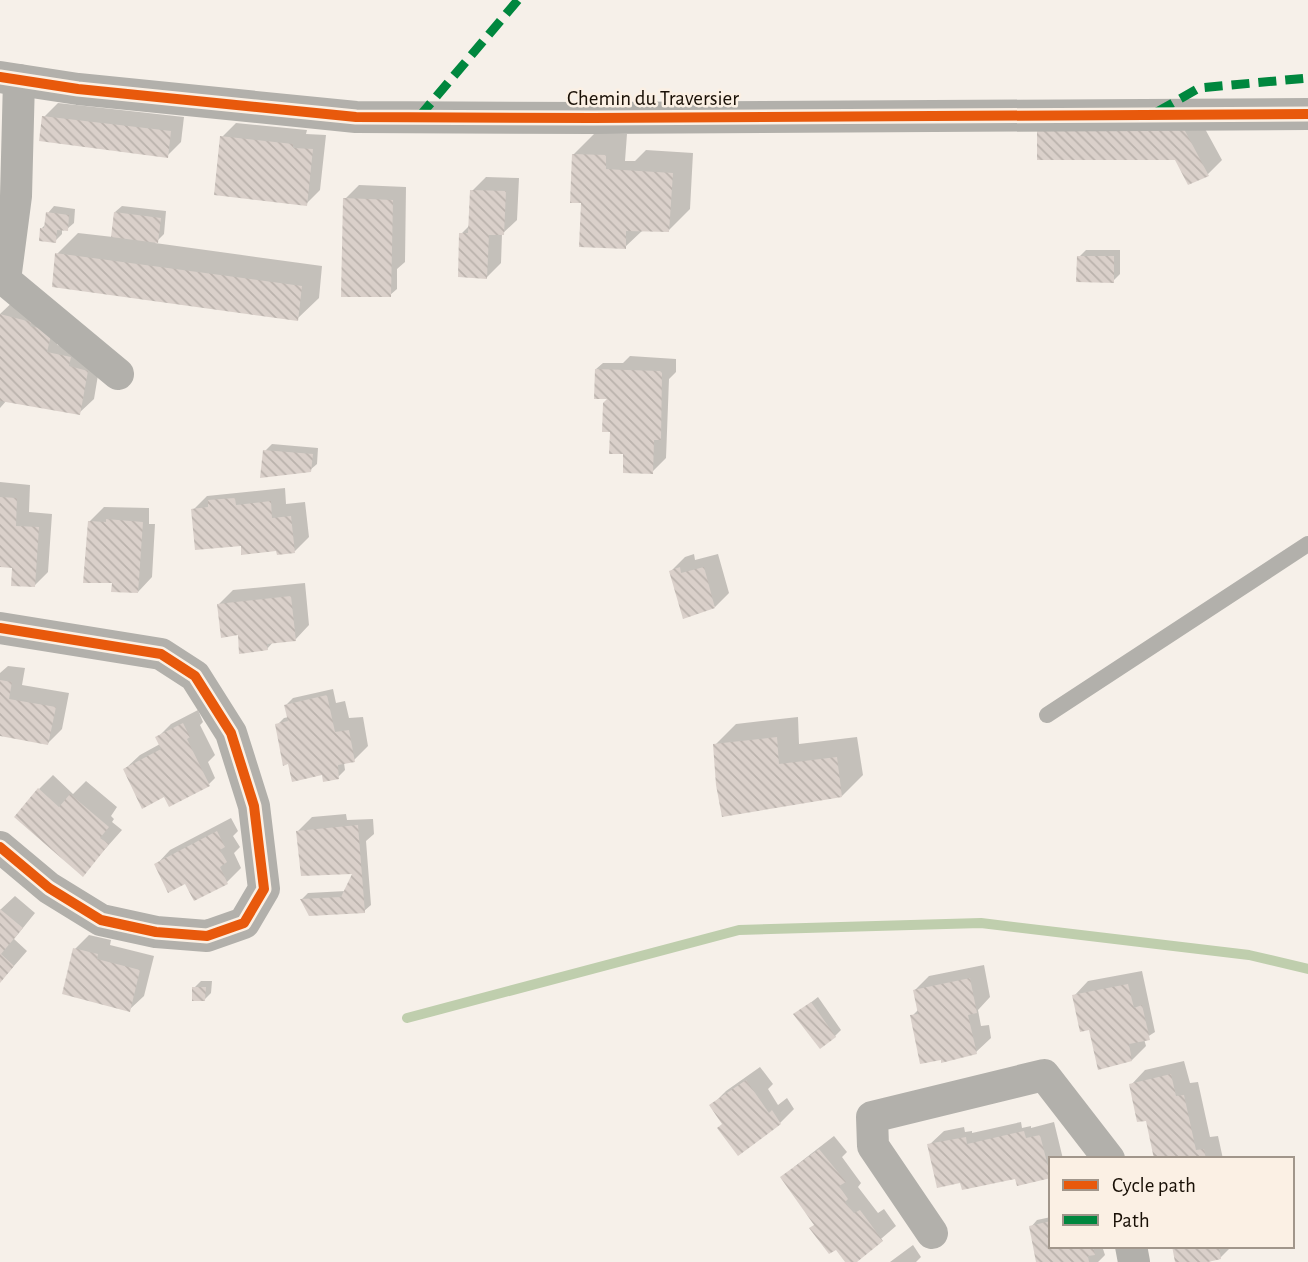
<svg xmlns="http://www.w3.org/2000/svg" width="1308" height="1262" font-family="'Alegreya Sans',sans-serif">
<style>
.shadow{fill:#0003}
.lines{fill:none;stroke-linecap:round;stroke-linejoin:round}
.stream{stroke:#bfcead;stroke-width:10}
.building{fill:url(#building-back-hatch)}
.service{stroke:#b2b0ab;stroke-width:16}
.minor{stroke:#b2b0ab;stroke-width:32}
.quiet{stroke:#00873e;stroke-width:9;stroke-dasharray:18 9;stroke-linecap:butt}
.cycleway-casing{stroke:#fbf0e4;stroke-width:15}
.cycleway{stroke:#e8590c;stroke-width:10}
.labels{text-anchor:middle;stroke-width:5;stroke-linejoin:round;paint-order:stroke}
.street-label{font-size:21px;fill:#191006;stroke:#fbf0e4}
</style>
<defs>
<pattern id="building-back-hatch" width="6" height="6" patternUnits="userSpaceOnUse" patternTransform="scale(1.75)"><rect width="6" height="6" fill="#dad0ca"/><path d="M-1 5l2 2M0 0l6 6M5-1l2 2" fill="none" stroke="#bab2ac"/></pattern>
</defs>
<rect width="100%" height="100%" fill="#f6f0e9"/>
<g class="shadow">
<path d="M58,103L184,117L181,142L167,156L44,117Z"/>
<path d="M1198,116L1222,160L1208,174L1189,182L1176,158H1039Z"/>
<path d="M236,123L307,130L306,134L326,135L320,190L306,204L222,137Z"/>
<path d="M595,133L627,134L625,161H635L646,150L693,153L690,209L669,230H643L625,247L574,154Z"/>
<path d="M486,177L519,178L517,220L502,234L501,263L487,277L461,234L470,225L472,191Z"/>
<path d="M359,185L406,187L405,262L397,269V289L390,295L345,199Z"/>
<path d="M54,206L75,209L74,223L67,229H62V234L55,241L42,228L46,224L48,213Z"/>
<path d="M122,206L166,211L164,234L155,243L322,266L319,298L297,319L57,254L78,233L113,237L115,212Z"/>
<path d="M1086,250H1120V274L1113,281L1079,257Z"/>
<path d="M21,294L65,317L57,345L83,349L101,357L94,399L79,413L7,400L0,408V314Z"/>
<path d="M630,356L676,359V372L669,379L666,458L652,472L627,461L611,398L596,369L603,363H623Z"/>
<path d="M272,444L318,448L317,464L310,470L265,451Z"/>
<path d="M0,482L30,485L29,512L52,514L48,572L34,586L14,566L0,565Z"/>
<path d="M285,488L286,504L305,502L309,537L295,551L242,544L193,510L207,496Z"/>
<path d="M104,507L149,508V524H155L152,577L138,592L113,582L90,521Z"/>
<path d="M694,554L695,560L718,554L729,593L715,607L671,571L685,557Z"/>
<path d="M305,583L309,625L295,640L274,641L267,649L219,604L233,590Z"/>
<path d="M8,666L25,668L22,685L69,693L62,729L48,743L0,734V673Z"/>
<path d="M333,689L336,703L345,701L349,718L363,717L368,746L354,760L344,763L345,770L338,777L323,773L277,725L284,718L289,717L286,705L293,698Z"/>
<path d="M198,710L203,722L200,725L215,755L208,762L215,778L209,784L165,794L125,769L140,755L160,744L157,738L171,724Z"/>
<path d="M798,717L799,744L857,737L863,775L842,796L715,745L736,724Z"/>
<path d="M53,775L73,794L86,781L117,807L111,816L114,819L112,822L122,830L83,874L39,789Z"/>
<path d="M346,814L347,820L373,819L374,834L366,841L371,905L364,911L302,899L308,893L346,891L354,872L298,831L312,817Z"/>
<path d="M231,818L238,831L233,836L240,847L234,853L241,868L227,882L185,881L156,865L170,850Z"/>
<path d="M15,896L35,913L14,939L27,951L0,982V910Z"/>
<path d="M89,935L111,940L110,945L154,956L144,996L129,1010L75,949Z"/>
<path d="M984,965L990,997L978,1010L981,1026L989,1025L991,1038L976,1052L912,1016L919,1009L915,990L929,976Z"/>
<path d="M1142,971L1155,1032L1144,1039L1146,1046L1132,1060L1091,1030L1074,996L1088,981Z"/>
<path d="M201,981H212L211,993L205,999L194,988Z"/>
<path d="M818,997L841,1030L835,1036L796,1014Z"/>
<path d="M1184,1061L1190,1083L1198,1082L1210,1137L1218,1136L1223,1159H1155L1147,1118L1131,1085L1145,1070Z"/>
<path d="M760,1067L773,1084L768,1089L778,1105L787,1098L794,1109L780,1123L724,1124L712,1105L726,1091Z"/>
<path d="M1021,1122L1022,1128L1031,1126V1128L1054,1122L1063,1159H1051L1050,1176L961,1181L929,1145L944,1131L964,1127L965,1132L972,1131V1133Z"/>
<path d="M834,1136L847,1152L842,1157L861,1183L858,1187L878,1213L884,1209L896,1226L854,1262H847L816,1224L794,1167Z"/>
<path d="M1051,1217V1246H1102L1105,1255L1098,1262H1038L1031,1227L1037,1220Z"/>
<path d="M913,1245L921,1257L916,1262H890Z"/>
<path d="M1174,1246H1232L1220,1258L1200,1262H1177Z"/>
</g>
<g class="lines">
<path class="stream" d="M407,1018L739,930L981,923L1249,955L1308,969"/>
</g>
<g class="building">
<path d="M42,116L171,131L168,158L39,141Z"/>
<path d="M1184,129L1209,176L1188,185L1175,160H1037V131Z"/>
<path d="M220,136L293,144V148L313,149L307,206L214,195Z"/>
<path d="M572,154L606,155V169L673,173L669,232L626,231V249L579,247L581,203H570Z"/>
<path d="M470,190L506,191L504,235H489L487,279L458,277L459,233H468Z"/>
<path d="M343,198L393,200L391,297H341Z"/>
<path d="M46,212L69,215L68,231L57,230L56,243L39,241L40,228H44Z"/>
<path d="M114,212L161,218L158,243L111,237Z"/>
<path d="M55,253L302,286L298,321L52,287Z"/>
<path d="M1077,256H1114V283L1076,282Z"/>
<path d="M0,314L31,322L30,326L52,331L47,352L71,357L69,366L88,371L80,415L0,401Z"/>
<path d="M595,369L660,371L662,373L661,440H654L653,474L623,473V454H609L610,432H602L603,403L607,399H594Z"/>
<path d="M263,450L313,454L311,472L260,478Z"/>
<path d="M0,497L17,498L16,526L39,527L35,587L11,586L12,568L0,567Z"/>
<path d="M235,498L236,505L271,501L272,518L291,516L295,553L277,555L276,551L241,555V546L195,550L191,509L208,507V500Z"/>
<path d="M106,519L143,522L138,593L111,592L112,583H83L88,521L106,522Z"/>
<path d="M680,567L681,573L704,567L715,608L683,619L669,571Z"/>
<path d="M291,596L296,641L267,644L268,650L239,654L238,635L221,638L217,604Z"/>
<path d="M0,680L12,682L9,699L56,707L48,745L0,736Z"/>
<path d="M327,695L335,732L349,730L355,762L338,765L339,779L323,782L322,775L292,782L288,764L283,766L275,724L288,721L284,705Z"/>
<path d="M183,723L190,737L187,739L210,786L169,807L164,797L142,809L123,769L161,749L155,737Z"/>
<path d="M777,737L779,764L837,757L842,797L722,817L716,785L713,744Z"/>
<path d="M38,788L59,807L70,794L109,827L100,838L109,844L83,877L14,817Z"/>
<path d="M358,825L365,913L309,916L300,899L341,897L352,874L301,876L296,831Z"/>
<path d="M217,831L225,847L220,850L227,862L220,867L228,884L194,901L185,884L168,893L154,864Z"/>
<path d="M0,909L23,928L1,954L14,966L0,983Z"/>
<path d="M73,948L98,954L97,959L140,970L130,1012L62,994Z"/>
<path d="M970,978L977,1013L968,1015L977,1054L941,1063V1060L920,1064L910,1015L918,1014L913,990Z"/>
<path d="M1128,984L1134,1008L1142,1005L1150,1040L1129,1044L1132,1061L1098,1070L1089,1030L1080,1032L1072,995Z"/>
<path d="M192,987H206L205,1001H192Z"/>
<path d="M811,1002L836,1037L820,1049L793,1014Z"/>
<path d="M1171,1074L1176,1096L1184,1095L1196,1150L1204,1149L1206,1159H1154L1146,1121L1137,1122L1129,1084Z"/>
<path d="M746,1080L769,1113L772,1110L781,1124L738,1156L717,1128L722,1124L709,1105Z"/>
<path d="M1024,1131L1026,1138L1040,1135L1051,1178L1017,1186L1015,1179L962,1190L960,1183L937,1188L927,1144L966,1137L967,1144Z"/>
<path d="M819,1149L846,1182L839,1186L848,1199L845,1202L854,1213L860,1210L883,1241L857,1262H845L836,1250L829,1254L809,1228L814,1225L780,1177Z"/>
<path d="M1051,1221V1246H1093L1095,1255L1088,1256L1089,1262H1036L1029,1226Z"/>
<path d="M1172,1246H1219L1221,1259L1208,1262H1175Z"/>
</g>
<g class="lines">
<path class="service" d="M1047,715L1308,544"/>
<g class="minor">
<path d="M0,77L78,89L356,117L593,118L1308,114"/>
<path d="M19,80L16,196L5,280L118,374"/>
<path d="M0,628L161,654L195,676L231,733L254,806L264,889L244,923L207,936L156,932L101,920L49,888L0,847"/>
<path d="M932,1233L873,1146L872,1117L1044,1075L1109,1159"/>
<path d="M1131,1246L1134,1262"/>
</g>
<g class="quiet">
<path d="M1157,112L1199,88L1308,78"/>
<path d="M419,117L518,0"/>
</g>
<g class="cycleway-casing">
<g id="cycleway">
<path d="M0,77L78,89L356,117L593,118L1308,114"/>
<path d="M0,628L161,654L195,676L231,733L254,806L264,889L244,923L207,936L156,932L101,920L49,888L0,847"/>
</g>
</g>
<use href="#cycleway" class="cycleway"/>
</g>
<g class="labels">
<g class="street-label">
<text x="653" y="105">Chemin du Traversier</text>
</g>
</g>
<rect x="1049" y="1157" width="245" height="91" fill="#fbf0e4" stroke="#a1968b" stroke-width="2"/>
<rect x="1063" y="1180" width="35" height="10" fill="#e8590c" stroke="#a1968b" stroke-width="2"/>
<text x="1112" y="1192" font-size="21" fill="#191006">Cycle path</text>
<rect x="1063" y="1215" width="35" height="10" fill="#00873e" stroke="#a1968b" stroke-width="2"/>
<text x="1112" y="1227" font-size="21" fill="#191006">Path</text>
</svg>
